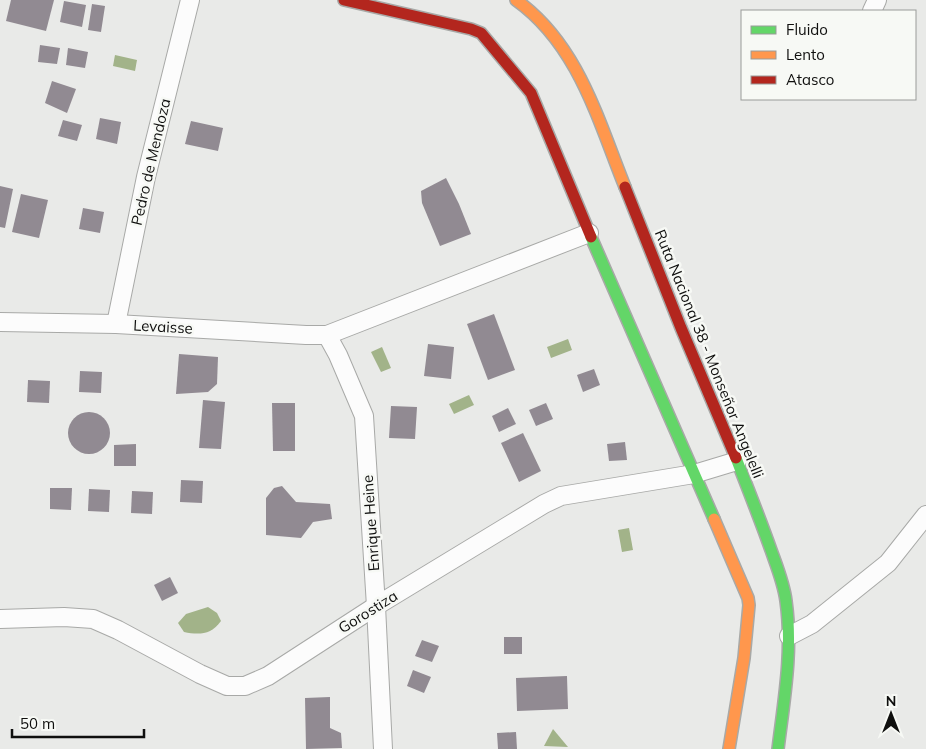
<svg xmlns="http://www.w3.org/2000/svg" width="926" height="749" font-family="Mulish,sans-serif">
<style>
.water{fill:#a2b389}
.building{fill:#918a92}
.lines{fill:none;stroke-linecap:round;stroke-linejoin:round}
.street-casing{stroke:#a8a9a7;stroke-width:20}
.fast-casing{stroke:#a8a9a7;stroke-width:14}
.slow-casing{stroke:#a8a9a7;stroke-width:14}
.jam-casing{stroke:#a8a9a7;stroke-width:14}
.street{stroke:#fcfcfc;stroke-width:18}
.fast{stroke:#63d668;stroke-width:11}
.slow{stroke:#ff974d;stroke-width:11}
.jam{stroke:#b3261e;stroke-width:11}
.labels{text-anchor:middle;stroke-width:5;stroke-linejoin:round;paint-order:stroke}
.street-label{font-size:15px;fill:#0f0f0e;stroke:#f7f9f5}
</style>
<rect width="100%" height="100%" fill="#e9eae8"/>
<g class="water">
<path d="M115,55L137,60L135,71L113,66Z"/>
<path d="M568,339L572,350L551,358L547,347Z"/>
<path d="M382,347L391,368L381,372L371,352Z"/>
<path d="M469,395L474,405L454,414L449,404Z"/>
<path d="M629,528L633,550L622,552L618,530Z"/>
<path d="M208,607L217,613L221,621C211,635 199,635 184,632L178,623L186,614Z"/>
<path d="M553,729L568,747L544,746Z"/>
</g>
<g class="building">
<path d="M11,0H54L46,31L6,21Z"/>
<path d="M64,1L86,5L82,27L60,22Z"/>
<path d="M92,4L105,6L101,32L88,30Z"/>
<path d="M40,45L60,48L57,64L38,62Z"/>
<path d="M68,48L88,52L85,68L66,65Z"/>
<path d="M52,81L76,89L67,113L45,103Z"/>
<path d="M100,118L121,122L117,144L96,139Z"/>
<path d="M63,120L82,125L77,141L58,136Z"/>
<path d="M191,121L223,128L218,151L185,144Z"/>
<path d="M446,178L459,204L471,234L440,246L422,203L421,191Z"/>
<path d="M0,186L13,189L5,228L0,227Z"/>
<path d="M21,194L48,200L39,238L12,232Z"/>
<path d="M83,208L104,212L100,233L79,229Z"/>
<path d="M494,314L515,370L488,380L467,324Z"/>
<path d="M428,344L454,347L451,379L424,376Z"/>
<path d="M179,354L218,357L217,384L208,392L176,394Z"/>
<path d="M594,369L600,385L583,392L577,375Z"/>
<path d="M80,371L102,372L101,393L79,392Z"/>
<path d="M28,380L50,381L49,403L27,402Z"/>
<path d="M203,400L225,402L221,449L199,448Z"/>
<path d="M272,403H295V451H273Z"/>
<path d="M546,403L553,419L536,426L529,410Z"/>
<path d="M391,406L417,407L415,439L389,438Z"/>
<path d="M508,408L516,424L499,432L492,416Z"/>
<circle cx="89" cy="433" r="21"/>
<path d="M523,433L541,471L519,482L501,443Z"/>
<path d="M625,442L627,460L609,461L607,444Z"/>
<path d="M136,444V466H114V445Z"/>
<path d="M181,480L203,481L202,503L180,502Z"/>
<path d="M282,486L296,502L330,504L332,519L313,522L301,538L266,535V498L274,488Z"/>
<path d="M50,488H72L71,510L50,509Z"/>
<path d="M89,489L110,490L109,512L88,511Z"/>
<path d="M132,491L153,492L152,514L131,513Z"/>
<path d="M170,577L178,593L162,601L154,585Z"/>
<rect x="504" y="637" width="18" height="17"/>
<path d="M422,640L439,646L432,662L415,656Z"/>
<path d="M413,670L431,677L424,693L407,686Z"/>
<path d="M567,676L568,709L517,711L516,678Z"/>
<path d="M330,697V728L341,733L342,748L306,749L305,698Z"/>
<path d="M516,732L517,749H498L497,733Z"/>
</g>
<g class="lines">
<g class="street-casing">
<g id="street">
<path d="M872,11L877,0"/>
<path d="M0,322L116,324L306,335H327L589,233"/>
<path d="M116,324L146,177L190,0"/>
<path d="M327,335L338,355L364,416L376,606L383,749"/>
<path d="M0,619L64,617L93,619L118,630L200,674L227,686H245L268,676L376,606L544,504L561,496L694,474L737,461"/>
<path d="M789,636L812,624L888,563L926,515"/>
</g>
</g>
<g class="fast-casing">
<g id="fast">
<path d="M591,237L714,519"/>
<path d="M736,458C748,489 760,519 771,550C777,567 784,584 786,601C793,651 784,700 778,749"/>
</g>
</g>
<g class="slow-casing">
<g id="slow">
<path d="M516,0C578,44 598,120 625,187"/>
<path d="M714,519L748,598L749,605L744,658L729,749"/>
</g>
</g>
<g class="jam-casing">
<g id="jam">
<path d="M344,0L471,29L481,33L531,93L591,237"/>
<path d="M625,187L681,328L736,458"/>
</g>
</g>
<use href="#street" class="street"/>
<use href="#fast" class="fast"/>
<use href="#slow" class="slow"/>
<use href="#jam" class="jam"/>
</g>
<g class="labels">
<g class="street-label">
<text transform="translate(151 162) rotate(-77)" y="5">Pedro de Mendoza</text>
<text transform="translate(163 327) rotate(3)" y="5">Levaisse</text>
<text transform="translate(709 354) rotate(68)" y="5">Ruta Nacional 38 - Monseñor Angelelli</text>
<text transform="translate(371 523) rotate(-94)" y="5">Enrique Heine</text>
<text transform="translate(368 612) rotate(-32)" y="5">Gorostiza</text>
</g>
</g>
<rect x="741" y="10" width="175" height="90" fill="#f7f9f5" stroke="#9a9b99"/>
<rect x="751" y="26" width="25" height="8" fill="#63d668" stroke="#9a9b99"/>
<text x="786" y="35" font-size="15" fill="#0f0f0e">Fluido</text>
<rect x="751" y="51" width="25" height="8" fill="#ff974d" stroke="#9a9b99"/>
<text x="786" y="60" font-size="15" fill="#0f0f0e">Lento</text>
<rect x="751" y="76" width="25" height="8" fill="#b3261e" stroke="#9a9b99"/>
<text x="786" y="85" font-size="15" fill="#0f0f0e">Atasco</text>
<g transform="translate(891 714)" stroke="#f7f9f5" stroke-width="4" paint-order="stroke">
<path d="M0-4L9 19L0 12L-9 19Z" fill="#0f0f0e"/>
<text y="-8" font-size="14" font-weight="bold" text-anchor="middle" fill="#0f0f0e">N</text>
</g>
<path d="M12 729v8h132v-8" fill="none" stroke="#0f0f0e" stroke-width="2.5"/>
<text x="20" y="729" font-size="15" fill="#0f0f0e" stroke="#f7f9f5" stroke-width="4" paint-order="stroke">50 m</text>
</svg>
